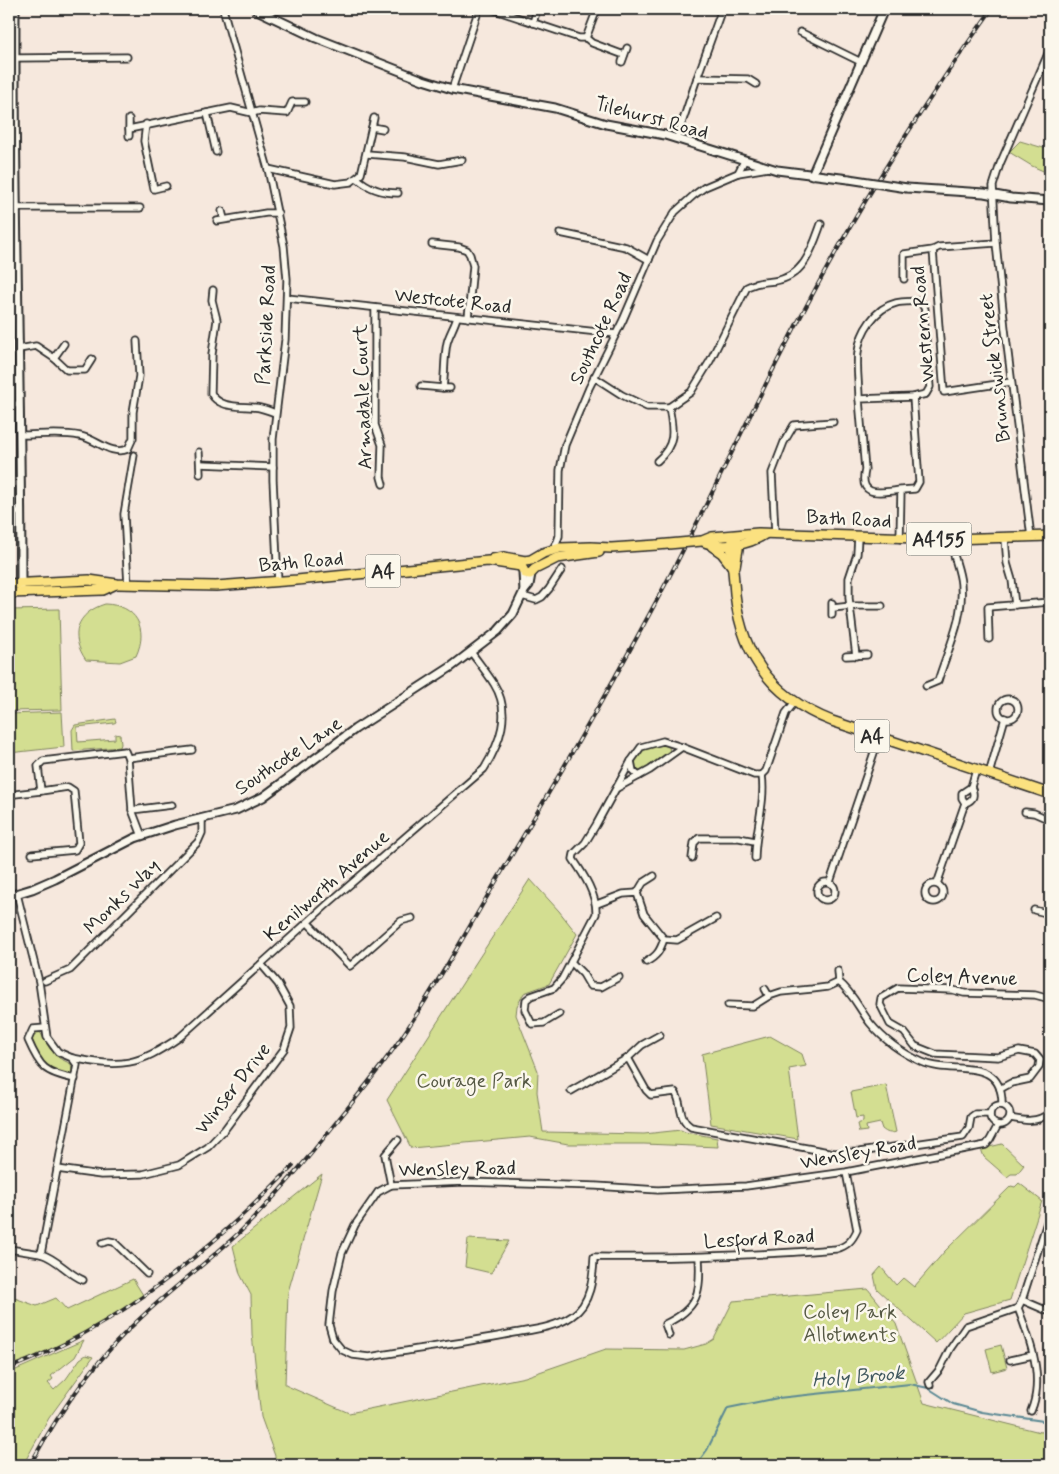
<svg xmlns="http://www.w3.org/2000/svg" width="1059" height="1474" font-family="Mynerve,sans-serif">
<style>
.green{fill:#d3de91;stroke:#7f845e}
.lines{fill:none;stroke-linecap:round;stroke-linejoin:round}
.stream{stroke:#5b8994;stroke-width:2}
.minor-casing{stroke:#2b2b2b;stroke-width:9}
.tertiary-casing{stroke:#2b2b2b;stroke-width:11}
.primary-casing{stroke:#2b2b2b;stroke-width:12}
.minor{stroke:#fbf7ec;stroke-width:5.5}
.tertiary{stroke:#fbf7ec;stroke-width:7}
.primary{stroke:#fbe180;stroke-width:9}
.rail-casing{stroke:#2b2b2b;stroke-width:4}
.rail{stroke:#fbf7ec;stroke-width:2;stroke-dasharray:5.5;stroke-linecap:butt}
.tertiary-bridge-casing{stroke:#2b2b2b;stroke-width:11;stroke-linecap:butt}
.primary-bridge-casing{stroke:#2b2b2b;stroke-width:12;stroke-linecap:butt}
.tertiary-bridge{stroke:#fbf7ec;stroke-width:7}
.primary-bridge{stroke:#fbe180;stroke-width:9}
.labels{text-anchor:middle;stroke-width:5;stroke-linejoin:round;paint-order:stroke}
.shield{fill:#fbf7ec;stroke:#696865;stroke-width:1}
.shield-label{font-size:19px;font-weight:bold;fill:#2b2b2b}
.street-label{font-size:20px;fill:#2b2b2b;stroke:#fbf7ec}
.park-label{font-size:20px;fill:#555844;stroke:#fbf7ec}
.water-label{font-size:21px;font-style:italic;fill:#435a60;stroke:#fbf7ec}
</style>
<rect width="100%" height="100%" fill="#f6e8dd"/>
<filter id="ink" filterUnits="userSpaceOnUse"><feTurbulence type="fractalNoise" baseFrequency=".02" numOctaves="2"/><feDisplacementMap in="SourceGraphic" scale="10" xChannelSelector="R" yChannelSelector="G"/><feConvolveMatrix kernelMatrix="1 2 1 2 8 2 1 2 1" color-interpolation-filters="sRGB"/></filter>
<g filter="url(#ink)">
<g class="green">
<path d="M1050,138V174L1032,166L1009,152L1020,141L1047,149Z"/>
<path d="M105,604C136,605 149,628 136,656L120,662L86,660C69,636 76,613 105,604Z"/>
<path d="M59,609L62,710L9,711V610Z"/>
<path d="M62,712L64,747L9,753V714Z"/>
<path d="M115,719L116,722L114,723L77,727L78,742L115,739V734L120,735L121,744L120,747L73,751L72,730L75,725Z"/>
<path d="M665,743L669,747L670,753L641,772L636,770L633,766C641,750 647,745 665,743Z"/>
<path d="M530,879L559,911L577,934L549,984L524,993L517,1006L516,1015L538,1071L537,1092L543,1132L644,1134L681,1130L685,1132L717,1138L718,1147L644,1144H568L530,1137L411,1148L387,1100Z"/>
<path d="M35,1031L40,1032L50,1049L59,1058L71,1064L72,1072L66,1075C42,1065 41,1062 31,1038Z"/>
<path d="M770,1036L802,1054L806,1066L789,1069L798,1139L711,1124L702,1054Z"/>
<path d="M886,1085L896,1132C890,1134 887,1133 882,1129L880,1123L866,1126L867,1131L859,1132L857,1124L863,1122V1117L856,1118L851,1092Z"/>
<path d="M1002,1144L1024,1165L1017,1174H1011L1007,1177L984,1157L981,1149Z"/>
<path d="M322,1174L288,1292L285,1385L349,1413L525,1377L606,1349L684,1350L706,1344L714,1339L733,1301L868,1289L896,1324L924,1403L1040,1432L1050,1431V1465H275V1456L261,1417L252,1334L251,1295L240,1274L233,1246Z"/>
<path d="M1019,1183L1042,1201L1010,1300L964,1313L936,1343L877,1289L874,1275L881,1267L896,1285L903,1278L914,1287L945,1251L1011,1186L1015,1187Z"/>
<path d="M468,1239L509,1241L491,1273L465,1267Z"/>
<path d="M133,1279L143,1295C102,1325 57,1351 9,1368V1296L37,1306L56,1298L67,1310Z"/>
<path d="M84,1340L75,1357L51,1376L53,1379L48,1383L54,1390L66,1379L80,1359L86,1355L93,1357L49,1418L23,1465H9V1373Z"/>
<path d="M1001,1345L1007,1368L992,1372L986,1349Z"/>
</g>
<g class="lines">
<g class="stream">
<path d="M9,1359H11"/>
<path d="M696,1465L707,1450L728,1408L778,1398L910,1384L928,1388L953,1404L982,1412L1050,1422"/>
</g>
<g class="minor-casing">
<g id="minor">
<path d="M223,9L268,169L284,246L287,279L285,340L273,439V480L278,582"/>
<path d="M492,9L579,38H586"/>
<path d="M533,23L537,9"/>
<path d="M800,32L861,62"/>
<path d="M586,38L592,43L624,55"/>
<path d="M586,38L597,9"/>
<path d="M15,58L127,57"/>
<path d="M622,62L627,48"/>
<path d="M697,78L748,79L756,84"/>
<path d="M452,89L479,9"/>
<path d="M207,113L216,152"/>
<path d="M129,119V136"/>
<path d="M146,124L144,141L154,189L166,186"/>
<path d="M372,127L383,129"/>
<path d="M129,129L231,108L252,113L259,111L287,113L292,102H305"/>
<path d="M677,138L697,78L722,9"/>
<path d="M367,154L405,157L439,164L462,160"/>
<path d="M268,169L335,184L351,182L361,174L374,118"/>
<path d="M738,173L768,168"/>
<path d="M357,178C369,189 382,193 398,193"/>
<path d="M16,208H140"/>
<path d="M222,211L224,219"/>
<path d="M217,221L266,213H278"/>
<path d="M560,233L626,247L649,260"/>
<path d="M996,243L939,247L933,250L944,392L1011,382"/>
<path d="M432,244L459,247L467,250L470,255L473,266L468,318"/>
<path d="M904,279V254L933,250"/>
<path d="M213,290L212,300L217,320L212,354L211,393C219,410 244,405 260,408C265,409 270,411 275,413"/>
<path d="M287,298L616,334"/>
<path d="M375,308V425L382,445L381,477L383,484"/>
<path d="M19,349L36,346L54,358L67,370H85L92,359"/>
<path d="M54,358L64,344"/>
<path d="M594,377L622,395L647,407H669L691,392L710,361L747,287C760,281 761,283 774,281C804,277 812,249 821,224"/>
<path d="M421,386L443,388"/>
<path d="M450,388H443C445,373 444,357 447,343C449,334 455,326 457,317"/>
<path d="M859,399C859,384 856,367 858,352C860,332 875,308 896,303C904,301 912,302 920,301L925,309L924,317L930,387L926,394L913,397"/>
<path d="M9,405L19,404"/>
<path d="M20,435C39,435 61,432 80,436C97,439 110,456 128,449L133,438V412L139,376L137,341"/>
<path d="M199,452L200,474"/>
<path d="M657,461C677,444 673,429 669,407"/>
<path d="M200,464L273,467"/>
<path d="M9,512H20"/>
<path d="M775,533L772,473L784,442L794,425L833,422"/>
<path d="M1031,537L1005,329L996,243L993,186L1000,164L1050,49"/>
<path d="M1005,538L1007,563L1012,580L1015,605"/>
<path d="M900,539L901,490C882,492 858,499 865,470L859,399L913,397L919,482L915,489L901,490"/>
<path d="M551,551L557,542L559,536L560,470L565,445L589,388L623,320L657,241L675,212L694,195L705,187L738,173L744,161"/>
<path d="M128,585L124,514L134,455"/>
<path d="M522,596L536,600L542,597L549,589L562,569"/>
<path d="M833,608L851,606H882"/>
<path d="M832,615V603"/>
<path d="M989,639L988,607L1050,602"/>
<path d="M846,656L867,655"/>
<path d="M856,656L849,598V578L857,554L858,537"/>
<path d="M926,686L938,681C948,648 964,620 961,584C960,569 952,555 951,539"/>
<circle cx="1008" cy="709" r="10"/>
<path d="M128,758L192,750"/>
<path d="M631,761L633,771L639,776"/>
<path d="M989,774L1005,718"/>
<path d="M617,788L650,770L682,747"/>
<path d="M15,794L41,791"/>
<path d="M965,803C974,800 975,795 971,787"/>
<path d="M132,810L172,805"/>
<path d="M1025,812L1034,813L1050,820"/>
<path d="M32,854L75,850L79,843L74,791L68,787L41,791L38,766L43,761L125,751L128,758L132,810L142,836"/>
<path d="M692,858L694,843L699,838H739L755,841"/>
<path d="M755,858C755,830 766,803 762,775L766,771L786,713L795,702"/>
<circle cx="826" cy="891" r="9"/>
<path d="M830,882L879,738"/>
<circle cx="934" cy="893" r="9"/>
<path d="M937,884L965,803L962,798V793L971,787L976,770"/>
<path d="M637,893L643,883L654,876"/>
<path d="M17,894L39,982L47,1037L58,1052L72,1058L77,1065L41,1254C58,1259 68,1274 83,1280"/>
<path d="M597,904L623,894L637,893L644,914L664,939L677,940L716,918"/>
<path d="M1034,910L1050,914"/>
<path d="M308,923L350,966L401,921L412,918"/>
<path d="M571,962L583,974L590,986L601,987L619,977"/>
<path d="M646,962C657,956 660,951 664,939"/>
<path d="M838,971L839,982"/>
<path d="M45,981L70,970L198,842L202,833V819"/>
<path d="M765,989L769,996"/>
<path d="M728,1005L753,1006L769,996L781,992L812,989L828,987L839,982C852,992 860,1010 870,1023C883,1039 902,1053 922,1062C952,1076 1003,1054 1002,1105"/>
<path d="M559,1014L544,1023L532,1024L525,1010L526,1000L531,996L554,988L562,979L596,914C597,895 584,875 573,859L574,854L585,843L596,825L631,761L641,747L663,741L682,747L754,775H762"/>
<path d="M45,1028L33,1029L28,1040C40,1068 45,1073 75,1079"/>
<path d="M72,1058C122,1068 138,1066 180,1037L331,901L484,769C500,743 512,713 494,684C487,673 479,663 471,652"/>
<path d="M628,1058L646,1090L651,1095L675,1092C683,1103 677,1118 691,1127L834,1153L859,1152L963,1137L969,1128L971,1117L975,1114H990"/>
<path d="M1000,1089L1011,1083L1030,1079L1039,1067L1040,1060L1035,1054L1019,1051L998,1057L935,1054L915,1046L904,1032L890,1024L880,1004L881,998L898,988L953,990L964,993L1035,995L1050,999"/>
<path d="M571,1091L628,1058L642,1045L660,1035"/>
<circle cx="1000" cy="1115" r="10"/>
<path d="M1010,1118C1026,1121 1036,1123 1050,1113"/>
<path d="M57,1169L101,1175L143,1174L179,1165L208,1147L225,1129L284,1049L291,1028L290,1006L278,984L261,964"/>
<path d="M846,1172L857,1230C852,1241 847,1246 836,1249C755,1256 675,1258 594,1257C593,1278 591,1304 572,1316C555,1328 529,1330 509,1334C463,1343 416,1349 369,1357L353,1355L342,1350L333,1339L329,1325L333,1291L342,1253L355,1225L378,1192L391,1185L464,1182L596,1186L658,1190L746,1186L846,1172L986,1145L990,1140L998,1125"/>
<path d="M391,1185L385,1155L398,1140"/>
<path d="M1050,1213L1022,1300L1050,1312"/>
<path d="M102,1243L109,1241L114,1242L147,1274"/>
<path d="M9,1249L41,1254"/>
<path d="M1018,1308C1030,1340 1045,1378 1031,1411"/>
<path d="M669,1335L665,1324C699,1308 701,1292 699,1257"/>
<path d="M1010,1360L1033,1355"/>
<path d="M930,1385L929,1382L940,1369L950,1349L966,1326L1018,1308L1022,1300"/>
</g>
</g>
<g class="tertiary-casing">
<g id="tertiary">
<path d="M15,9C14,202 21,395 21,588"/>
<path d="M255,9L316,38L423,80L452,89L555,108L606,124L665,135L777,170L849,179"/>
<path d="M812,175L884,9"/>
<path d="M907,188L984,193L1011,198L1050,201"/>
<path d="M523,572L524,591"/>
<path d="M9,896L32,889L55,879L135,838L175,825L236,810L263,797L355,729L451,667L498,631L513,614L524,591L529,585L531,574"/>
</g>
</g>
<g class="primary-casing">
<g id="primary">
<path d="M734,536C729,551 733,566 734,582C738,650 768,696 832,721L1050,794"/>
<path d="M735,538L738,549L735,567"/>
<path d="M702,541L712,537L758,533L949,539L1050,536"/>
<path d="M702,541C722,550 748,545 765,534"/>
<path d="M712,546L722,553L732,566"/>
<path d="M493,559L504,557L525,561L531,560L543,553L560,548L591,547L611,548L657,545"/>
<path d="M521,566L525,573L530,574L535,569L557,558L599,552"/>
<path d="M9,584L89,580L117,584L216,586L297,580L488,561L521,566"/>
<path d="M9,593L103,590L116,584"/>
</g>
</g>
<use href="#minor" class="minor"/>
<use href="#tertiary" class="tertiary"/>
<use href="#primary" class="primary"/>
<g class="rail-casing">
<g id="rail">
<path d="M9,1368C120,1327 211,1249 293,1166"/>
<path d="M30,1465C61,1408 99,1355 147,1312C178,1284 211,1259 241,1231C275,1198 305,1162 334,1125C356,1098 379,1070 399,1041C434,990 464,936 495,883C559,777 621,670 678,560C720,479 758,396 801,316C857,209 922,106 992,9"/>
</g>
</g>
<use href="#rail" class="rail"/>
<g class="tertiary-bridge-casing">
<path id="tertiary-bridge" d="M849,179L907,188"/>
</g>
<g class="primary-bridge-casing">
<path id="primary-bridge" d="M657,545L702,541"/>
</g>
<use href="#tertiary-bridge" class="tertiary-bridge"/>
<use href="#primary-bridge" class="primary-bridge"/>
</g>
</g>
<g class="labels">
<g class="shield">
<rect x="906.5" y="522.5" width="65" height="33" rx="4"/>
<rect x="365.5" y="554.5" width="35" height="33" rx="4"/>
<rect x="854.5" y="719.5" width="35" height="33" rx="4"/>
</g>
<g class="shield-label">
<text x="939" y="546">A4155</text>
<text x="383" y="578">A4</text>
<text x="872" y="743">A4</text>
</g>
<g class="street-label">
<text transform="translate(652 117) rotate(15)" y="7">Tilehurst Road</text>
<text transform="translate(453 300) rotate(6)" y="7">Westcote Road</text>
<text transform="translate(922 324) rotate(-95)" y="7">Western Road</text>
<text transform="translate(265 325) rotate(-87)" y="7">Parkside Road</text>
<text transform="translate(600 328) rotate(-65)" y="7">Southcote Road</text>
<text transform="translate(994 368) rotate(-97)" y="7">Brunswick Street</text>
<text transform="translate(362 397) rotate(-92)" y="7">Armadale Court</text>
<text transform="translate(849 518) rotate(3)" y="7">Bath Road</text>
<text transform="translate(301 561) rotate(-5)" y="7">Bath Road</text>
<text transform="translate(288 755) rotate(-34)" y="7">Southcote Lane</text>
<text transform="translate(326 885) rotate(-41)" y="7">Kenilworth Avenue</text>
<text transform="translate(121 896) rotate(-45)" y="7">Monks Way</text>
<text transform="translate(962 976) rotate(2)" y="7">Coley Avenue</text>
<text transform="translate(232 1088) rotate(-52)" y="7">Winser Drive</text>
<text transform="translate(858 1152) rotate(-10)" y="7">Wensley Road</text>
<text transform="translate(457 1168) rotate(-1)" y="7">Wensley Road</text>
<text transform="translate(759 1238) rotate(-3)" y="7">Lesford Road</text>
</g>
<g class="park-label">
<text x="474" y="1087">Courage Park</text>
<text x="850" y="1318">Coley Park<tspan x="850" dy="23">Allotments</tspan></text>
</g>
<g class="water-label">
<text transform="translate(858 1376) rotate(-5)" y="7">Holy Brook</text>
</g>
</g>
<rect width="1059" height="1474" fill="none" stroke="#fbf7ec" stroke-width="30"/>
<rect x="15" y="15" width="1029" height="1444" fill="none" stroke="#2b2b2b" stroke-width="2" filter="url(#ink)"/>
</svg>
